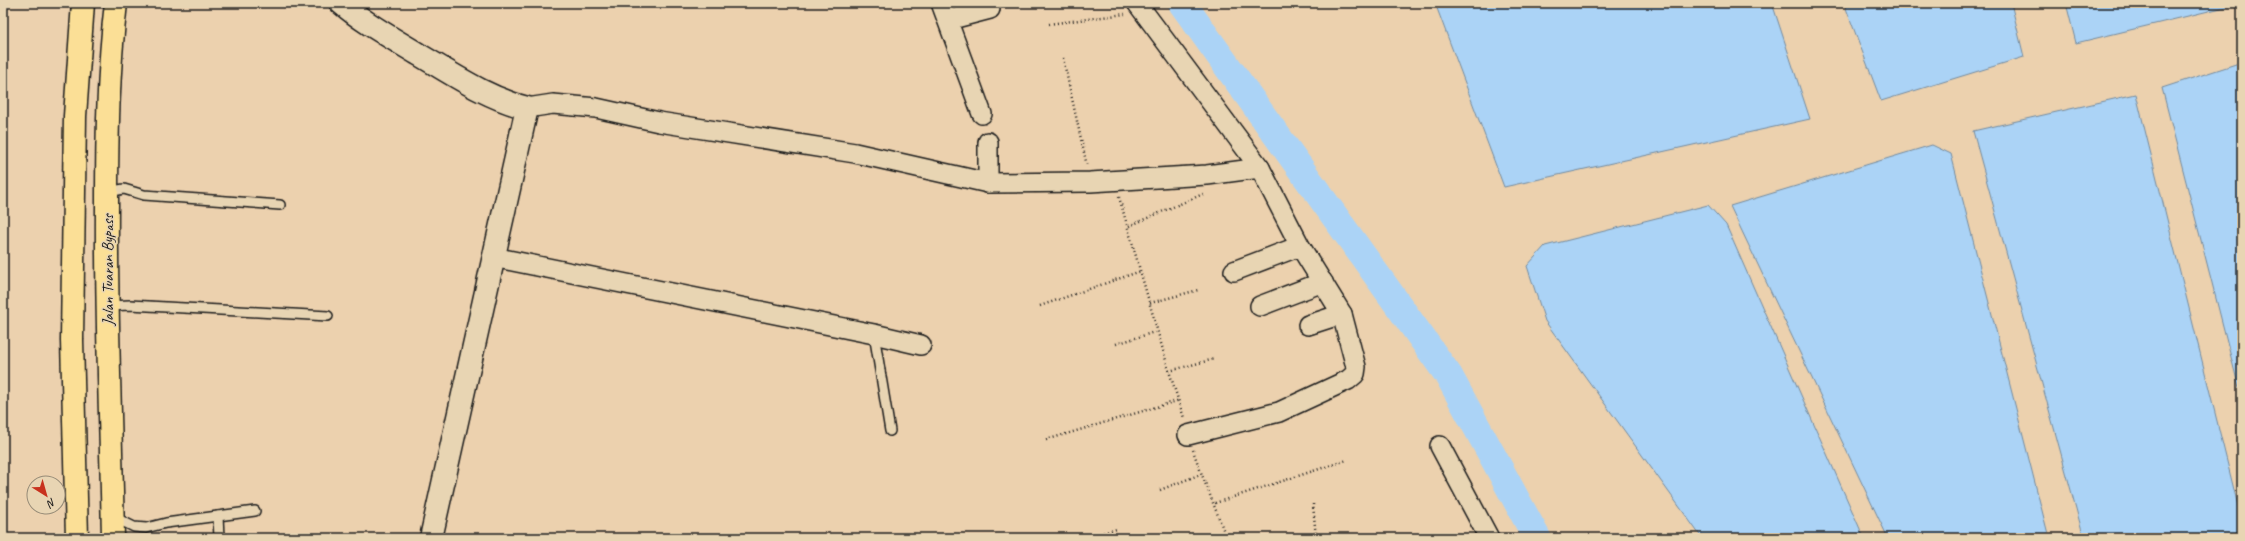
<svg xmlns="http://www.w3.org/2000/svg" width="2245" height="541" font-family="Caveat,sans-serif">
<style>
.water{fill:#abd3f6;stroke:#728a9f}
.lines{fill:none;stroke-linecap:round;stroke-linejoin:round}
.river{stroke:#abd3f6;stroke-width:28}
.service-casing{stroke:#1c1c1c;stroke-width:12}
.minor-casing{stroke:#1c1c1c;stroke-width:22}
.tertiary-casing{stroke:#1c1c1c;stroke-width:25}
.trunk-casing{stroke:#1c1c1c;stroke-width:25}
.path{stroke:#1c1c1c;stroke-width:2.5;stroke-dasharray:1 3;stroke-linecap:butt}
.service{stroke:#e8d5b3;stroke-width:9}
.minor{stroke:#e8d5b3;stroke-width:19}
.tertiary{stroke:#e8d5b3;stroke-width:22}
.trunk{stroke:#fbdf96;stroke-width:22}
.labels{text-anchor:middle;stroke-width:3;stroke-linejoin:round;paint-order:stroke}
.street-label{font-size:16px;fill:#1c1c1c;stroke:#e8d5b3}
</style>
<rect width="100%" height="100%" fill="#ecd1ae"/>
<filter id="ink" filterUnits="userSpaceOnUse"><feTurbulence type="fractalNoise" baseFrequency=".025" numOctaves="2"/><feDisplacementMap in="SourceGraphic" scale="8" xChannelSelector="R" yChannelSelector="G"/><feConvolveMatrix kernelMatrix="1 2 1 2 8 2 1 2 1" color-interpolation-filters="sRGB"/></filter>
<g filter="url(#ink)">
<g class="water">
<path d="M1435,3H1772L1810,119L1504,187Z"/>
<path d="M1844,3H2011L2024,57L1881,101Z"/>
<path d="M2066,3H2242L2076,43Z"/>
<path d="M2242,62V400L2162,88Z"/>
<path d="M2136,94L2242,522V532L2221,538H2084L1973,131Z"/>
<path d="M1932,145L1951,154L2049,538H1888L1730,206Z"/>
<path d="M1708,205L1726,225L1864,538H1702L1545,321L1527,266L1545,246Z"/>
</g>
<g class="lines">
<path class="river" d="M1182,3L1449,376L1537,538"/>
<g class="service-casing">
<g id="service">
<path d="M107,192L124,189L144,195L280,205"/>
<path d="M108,306L130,305L328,316"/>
<path d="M874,334L890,431"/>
<path d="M218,516L219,538"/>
<path d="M114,517L134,527L146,528L166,523L255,511"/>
</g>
</g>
<g class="minor-casing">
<g id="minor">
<path d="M941,3L982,114"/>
<path d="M1137,3L1260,168"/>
<path d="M948,20L990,9"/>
<path d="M527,108L553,104L596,108L659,122L855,153L988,183L1090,182L1207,175L1260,168L1300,246L1342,314L1356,367L1355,374L1348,380L1279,412L1188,435"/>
<path d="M988,183V142"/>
<path d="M493,257L874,334L921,345"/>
<path d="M1234,271L1300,246"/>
<path d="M1260,306L1323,282"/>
<path d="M1308,325L1342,314"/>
<path d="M1440,446L1489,538"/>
</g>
</g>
<g class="tertiary-casing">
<path id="tertiary" d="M341,3C364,23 392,38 418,54C454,75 487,98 527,108L431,538"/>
</g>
<g class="trunk-casing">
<g id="trunk">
<path d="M77,538L72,340L75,116L83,3"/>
<path d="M113,538C111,427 106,316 107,205C107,137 108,70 116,3"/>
</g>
</g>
<g class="path">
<path d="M1049,24L1125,14"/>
<path d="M1063,58L1087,166"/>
<path d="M1119,197L1169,371L1184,418"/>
<path d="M1129,226L1203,194"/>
<path d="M1150,303L1198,290"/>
<path d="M1040,306L1141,271"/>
<path d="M1116,344L1158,331"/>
<path d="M1169,371L1214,359"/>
<path d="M1046,440L1180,400"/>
<path d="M1193,450C1203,480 1216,508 1226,538"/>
<path d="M1160,490L1201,474"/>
<path d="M1215,503L1347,460"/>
<path d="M1313,504L1316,538"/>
<path d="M1084,538L1117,529"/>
</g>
<use href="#service" class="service"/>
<use href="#minor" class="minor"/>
<use href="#tertiary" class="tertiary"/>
<use href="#trunk" class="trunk"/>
</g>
</g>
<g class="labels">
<g class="street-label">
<text transform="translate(107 270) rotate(-90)" y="6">Jalan Tuaran Bypass</text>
</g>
</g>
<rect width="2245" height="541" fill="none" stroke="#e8d5b3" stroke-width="16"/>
<rect x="8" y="8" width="2229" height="525" fill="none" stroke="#1c1c1c" stroke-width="1.5" filter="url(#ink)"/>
<g transform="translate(46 495) rotate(143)"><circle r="19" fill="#e8d5b3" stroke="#968b77"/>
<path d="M0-3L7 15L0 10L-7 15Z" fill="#c8321e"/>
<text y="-6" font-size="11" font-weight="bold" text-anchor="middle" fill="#1c1c1c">N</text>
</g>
</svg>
